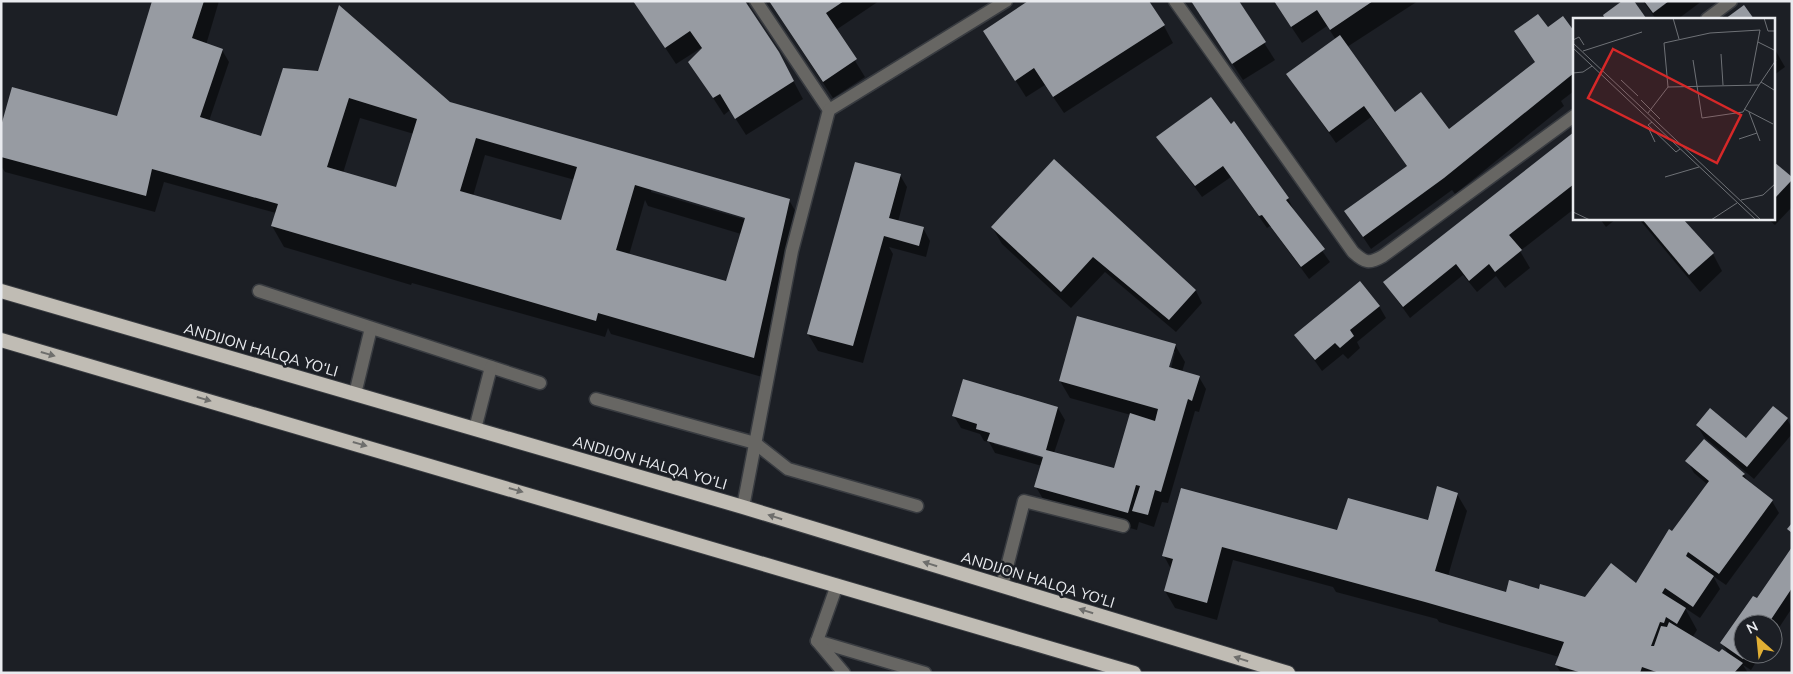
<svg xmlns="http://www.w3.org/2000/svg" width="1793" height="674" font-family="'Nunito Sans',sans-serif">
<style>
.shadow{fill:#0007;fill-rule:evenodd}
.building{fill:#979ba2;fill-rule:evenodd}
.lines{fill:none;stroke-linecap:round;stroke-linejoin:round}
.service-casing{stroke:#393c41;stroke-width:15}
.trunk-casing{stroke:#393c41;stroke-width:16}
.service{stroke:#676663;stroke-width:12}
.trunk{stroke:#c0bcb4;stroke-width:14}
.oneway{fill:#6e6e6c}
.labels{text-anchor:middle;stroke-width:5;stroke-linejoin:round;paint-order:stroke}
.street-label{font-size:15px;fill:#e9ebef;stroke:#1c1f25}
.inset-road{fill:none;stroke:#6e7176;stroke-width:1}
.view{fill:#d62828;fill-opacity:0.15;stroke:#d62828;stroke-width:2.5}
.inset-edge{fill:none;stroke:#e9ebef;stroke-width:2.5}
</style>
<rect width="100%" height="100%" fill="#1c1f25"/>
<g class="shadow">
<path d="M154,1H219L206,45L222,50L229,62L209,121L262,138L284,69L450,103L789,200L801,221L766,378L611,334L608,328L605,337L412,283L411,285L284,247L272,226L276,213L164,182L155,212L5,172L1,166V131L118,117ZM360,118L414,134L397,189L343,173ZM485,155L575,180L562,221L473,196ZM651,189L751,218L750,221L651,192ZM645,200L648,206L741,234L727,283L629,255Z"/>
<path d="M634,1L778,52L803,99L746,135L730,110L724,115L690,62L702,50L701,48L676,64Z"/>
<path d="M769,1H879L836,30L865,77L833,98Z"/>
<path d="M1191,1H1237L1275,60L1243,80Z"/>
<path d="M1274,1H1418L1347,47L1395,113L1448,131L1536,63L1548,29L1562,18L1574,33V91L1561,101L1564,106L1455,194L1452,190L1371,249L1346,212L1408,167L1371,117L1336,143L1288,75L1336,40L1327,26L1302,43Z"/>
<path d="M1643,1H1702L1678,19H1656Z"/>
<path d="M1164,26L1173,43L1064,113L1045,85L1026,97L995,48Z"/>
<path d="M1774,48L1785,67L1774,75Z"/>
<path d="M1211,99L1288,198L1294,211L1330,262L1309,279L1270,226L1267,228L1231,177L1202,197L1158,137Z"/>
<path d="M1574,133V209L1520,251L1530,268L1505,288L1496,276L1477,292L1463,275L1410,318L1384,282Z"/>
<path d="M1054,160L1196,291L1202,303L1176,332L1105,272L1071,308L1002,244L992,227Z"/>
<path d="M1774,163L1792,179V207L1775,225L1768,219H1774Z"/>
<path d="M900,175L907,187L898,222L923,228L930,241L926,257L889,247L893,254L863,363L818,351L808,334Z"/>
<path d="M1600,219H1616L1606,227Z"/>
<path d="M1639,219H1682L1713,254L1722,271L1700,292Z"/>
<path d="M1379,306L1386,318L1357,342L1360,348L1348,359L1343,354L1322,371L1296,335Z"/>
<path d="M1175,345L1185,362L1182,372L1199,377L1206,389L1199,412L1195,411L1168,503L1162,502L1154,527L1139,522L1137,530L1046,504L1036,487L1042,466L995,453L989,442L984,441L980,434L961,428L954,416L1058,408L1065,420L1054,453L1115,470L1131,415L1070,398L1060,381ZM1173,351L1175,352L1171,368H1168ZM994,441L1049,458V460L994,444Z"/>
<path d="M1787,419L1792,428V434L1754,479L1704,437L1697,425L1746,440Z"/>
<path d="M1704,440L1744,475L1749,483L1772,501L1779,513L1726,585L1713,576L1720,589L1700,618L1685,608L1697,630L1692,638L1720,654L1729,655L1722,643L1757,600L1792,549V608L1773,637V624H1743V654H1761L1751,670L1743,665L1748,673H1561L1556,665L1559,657L1439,622L1437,619L1336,592L1333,587L1233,560L1217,620L1175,608L1165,591L1171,569L1164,556L1181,490L1336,531L1429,521L1457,494L1467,511L1448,576L1507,594L1540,591L1586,598L1637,585L1707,484L1694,473L1687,461Z"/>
</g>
<g class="building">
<path d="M152,1H204L192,38L223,49L200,117L261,136L283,68L318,71L339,5L450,102L790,199L754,358L598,313L596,321L271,226L278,204L152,169L146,196L1,157V126L12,87L117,116ZM349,98L417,119L396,187L327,167ZM476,138L577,167L561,220L460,191ZM635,185L745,218L726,281L616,250Z"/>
<path d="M633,1H745L779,52L794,81L735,119L720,94L713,98L688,62L702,48L690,31L665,48Z"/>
<path d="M769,1H844L826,13L857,59L823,82Z"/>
<path d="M1028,1H1149L1165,25L1053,97L1034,68L1015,81L983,31Z"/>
<path d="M1191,1H1239L1266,42L1232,64Z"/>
<path d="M1274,1H1373L1330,30L1317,10L1291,27Z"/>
<path d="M1622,1H1634L1646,18L1605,19L1603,15Z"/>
<path d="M1644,1H1669L1653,13Z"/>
<path d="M1744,5L1754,19H1725Z"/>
<path d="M1538,14L1548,27L1563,16L1574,31V73L1444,178L1363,237L1344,211L1407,166L1364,106L1329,132L1286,74L1340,35L1395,112L1421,92L1449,129L1535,62L1514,31Z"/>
<path d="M1211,97L1231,124L1234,121L1289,198L1286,200L1325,249L1301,267L1262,215L1259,216L1223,166L1195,186L1156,137Z"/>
<path d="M1574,132V184L1509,235L1522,250L1495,272L1489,264L1469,281L1456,264L1403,307L1383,282Z"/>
<path d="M1054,159L1196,290L1169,320L1093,257L1061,292L991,227Z"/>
<path d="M855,162L901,174L889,218L924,227L919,246L884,236L853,346L807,334Z"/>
<path d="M1774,162L1792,177V180L1774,199Z"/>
<path d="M1642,219H1683L1714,253L1689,275Z"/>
<path d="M1360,281L1380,306L1350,330L1354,336L1340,348L1335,343L1315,360L1294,335Z"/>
<path d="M1077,316L1176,344L1169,367L1200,376L1192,401L1188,399L1161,492L1155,490L1148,515L1132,511L1140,486L1136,485L1128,513L1034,487L1043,457L987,441L990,433L976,429L977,424L952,416L963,379L1058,407L1046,450L1114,468L1130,413L1155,421L1158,409L1059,381Z"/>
<path d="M1773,406L1788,418L1747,467L1696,425L1710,408L1746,438Z"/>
<path d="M1704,439L1745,474L1742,476L1773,500L1719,574L1688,552L1686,556L1714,576L1693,607L1665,588L1662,593L1686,608L1677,624L1666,617L1664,623L1660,622L1651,646H1654L1661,626L1667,627L1669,622L1719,652L1722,649L1743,663L1734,673H1659L1642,667L1640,673H1582L1555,665L1564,642L1425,602L1222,547L1207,603L1164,591L1173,559L1162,556L1181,488L1337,530L1348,498L1428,520L1437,486L1458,493L1435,571L1506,592L1509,580L1539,589L1540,584L1585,597L1611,563L1636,583L1669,529L1672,531L1709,481L1685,461Z"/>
<path d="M1792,523V533L1787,529Z"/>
<path d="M1792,547V588L1768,624H1743V654H1747L1743,659L1720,643L1753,596L1757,598Z"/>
</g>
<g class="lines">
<g class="service-casing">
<g id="service">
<path d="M756,1L829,110"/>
<path d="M1175,1L1353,252C1365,263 1369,264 1383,256L1574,116"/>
<path d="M1707,19L1731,1"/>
<path d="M259,291L540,383"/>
<path d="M355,394L371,328"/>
<path d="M596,399L755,443L788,469L917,506"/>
<path d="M475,429L491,367"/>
<path d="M743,507L792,251L829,110L1006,1"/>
<path d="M837,585L817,641L925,673"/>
<path d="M1002,586L1024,501L1123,526"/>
<path d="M817,641L844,673"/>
</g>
</g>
<g class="trunk-casing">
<g id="trunk">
<path d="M1,291L743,507L1288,673"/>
<path d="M1,340L1134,673"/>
</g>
</g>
<use href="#service" class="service"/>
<use href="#trunk" class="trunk"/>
</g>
<defs><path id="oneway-solid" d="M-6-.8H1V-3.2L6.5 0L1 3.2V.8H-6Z" transform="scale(1.25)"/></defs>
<g class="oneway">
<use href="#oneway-solid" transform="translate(48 354) rotate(16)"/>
<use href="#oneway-solid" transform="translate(204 399) rotate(16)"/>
<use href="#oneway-solid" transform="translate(360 444) rotate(16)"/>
<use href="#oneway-solid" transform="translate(516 490) rotate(16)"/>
<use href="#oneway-solid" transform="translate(775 517) rotate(-163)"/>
<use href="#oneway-solid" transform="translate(930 564) rotate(-163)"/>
<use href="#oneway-solid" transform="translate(1086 611) rotate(-163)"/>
<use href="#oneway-solid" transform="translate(1241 659) rotate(-163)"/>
</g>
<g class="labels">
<g class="street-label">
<text transform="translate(261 350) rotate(16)" y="5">ANDIJON HALQA YO‘LI</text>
<text transform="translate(650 463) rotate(16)" y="5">ANDIJON HALQA YO‘LI</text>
<text transform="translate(1038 580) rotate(17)" y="5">ANDIJON HALQA YO‘LI</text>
</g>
</g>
<g transform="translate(1573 18)">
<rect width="202" height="202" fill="#1c1f25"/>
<path class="inset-road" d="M100,0L106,21M191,0L195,13H203M0,22L6,19L11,27M185,24L203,33M0,25L188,202M0,30L183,202M10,33L69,14M148,36L150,67M120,42L129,100L170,94L186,67M0,55L10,54L19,48M48,62L65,78M188,64L201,72M95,69L91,25L137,15L187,12L177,65M68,82L87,101M171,91L200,106M176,94L187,123M75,95L95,69L186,67L203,42M79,104L75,107L103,134L107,131M75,109L82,124M166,121L184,115M92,159L126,149M168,182L190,177L203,165M0,194L17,202M138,202L164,185"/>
<path class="view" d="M40,31L168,97L144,145L15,80Z"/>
<rect width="202" height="202" class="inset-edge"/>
</g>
<rect width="1793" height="674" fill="none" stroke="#e9ebef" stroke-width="5"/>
<g transform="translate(1758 639) rotate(333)"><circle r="24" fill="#1c1f25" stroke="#6e7176"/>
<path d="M0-4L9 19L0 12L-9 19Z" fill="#e1af34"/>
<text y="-8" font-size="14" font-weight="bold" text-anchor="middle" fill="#e9ebef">N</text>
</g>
</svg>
